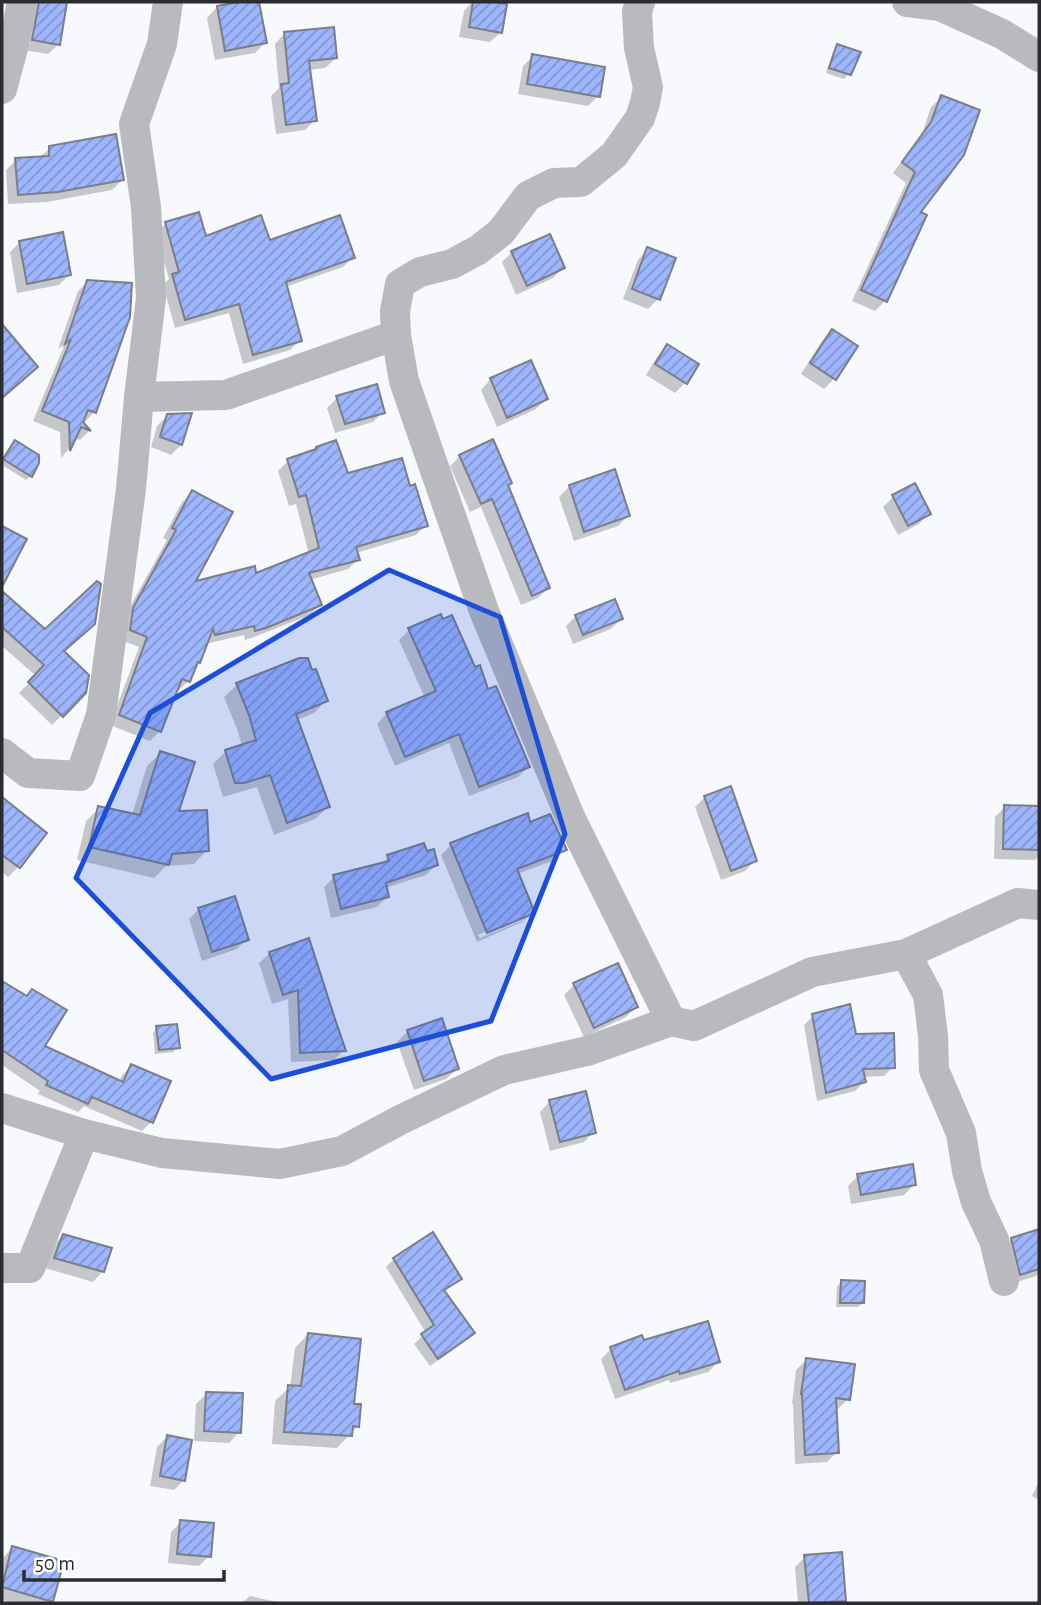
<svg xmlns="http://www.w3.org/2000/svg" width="1041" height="1605" font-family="'Alegreya Sans',sans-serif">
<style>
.shadow{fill:#0003;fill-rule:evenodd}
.building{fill:url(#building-hatch);stroke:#7b7e87;stroke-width:2}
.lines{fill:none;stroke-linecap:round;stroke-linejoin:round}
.minor{stroke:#b8babe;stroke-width:30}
.marked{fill:#1d4ed8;fill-opacity:0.2;stroke:#1d4ed8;stroke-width:5;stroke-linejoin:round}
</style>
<defs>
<pattern id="building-hatch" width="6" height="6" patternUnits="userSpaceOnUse" patternTransform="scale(1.75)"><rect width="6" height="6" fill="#9eb6fe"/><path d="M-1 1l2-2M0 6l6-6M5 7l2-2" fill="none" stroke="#8194ce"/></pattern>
</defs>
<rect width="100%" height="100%" fill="#f8f9fd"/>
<g class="shadow">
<path d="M27,2H66L59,44L48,54L23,50Z"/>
<path d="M248,2H258L265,43L255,53L215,60L207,18L217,7Z"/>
<path d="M472,2L505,6L501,32L490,42L459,37L464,11Z"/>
<path d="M285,33L336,58L325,68L308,70L315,120L305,130L276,134L271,96L279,88L275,44Z"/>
<path d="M837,46L849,74L844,79L826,73L833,51Z"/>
<path d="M533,56L598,96L588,106L518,94L523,66Z"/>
<path d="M942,97L918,213L924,216L885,301L875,311L852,301L906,183L893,173L922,134L931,107Z"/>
<path d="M50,148L122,180L112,190L47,202L8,204L6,170L16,160L39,158Z"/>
<path d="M166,223L205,238L269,242L353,257L343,267L285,287L300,340L290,350L243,364L229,313L175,328L163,285L169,279L156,233Z"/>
<path d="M20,242L69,275L59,285L17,293L10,252Z"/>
<path d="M648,249L658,299L648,309L623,299L638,260Z"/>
<path d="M512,252L563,268L553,278L516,295L502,262Z"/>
<path d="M88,282L94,412L85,422L79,420L89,431L80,440L74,438L68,450L61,458L60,432L33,421L65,344L58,349L78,291Z"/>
<path d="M832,331L834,379L824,389L801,374L822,341Z"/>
<path d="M667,346L685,383L675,393L646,375L657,357Z"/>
<path d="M491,379L546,399L536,409L497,427L481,390Z"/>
<path d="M337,398L383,412L373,422L335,433L327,408Z"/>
<path d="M167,416L181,445L171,455L151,447L157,426Z"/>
<path d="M15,442L41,458L30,476L26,480L2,465V461Z"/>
<path d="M460,456L506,486L548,588L538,598L521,605L481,507L470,512L450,466Z"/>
<path d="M288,461L347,475L409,488L426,525L416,535L356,553L358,559L348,569L310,580L320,605L310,615L254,637L245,640L244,635L205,644L199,662L194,667L188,681L178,691H176L160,731L150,741L110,725L139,647L121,640L123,619L167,540L163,538L182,502L192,492V583L255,576L309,554L296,504L289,506L278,471Z"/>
<path d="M570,486L628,516L618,526L574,541L559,497Z"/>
<path d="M893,497L929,513L919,524L898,535L883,507Z"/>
<path d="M2,594L45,631L62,652L85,692L52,725L19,693L36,676L2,646Z"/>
<path d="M576,616L621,619L611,629L573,644L566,626Z"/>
<path d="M409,630L474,669L528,767L518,777L469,796L449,743L395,766L377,724L387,713L425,698L399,640Z"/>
<path d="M306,658L326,701L314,713L297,720L328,807L315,819L274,835L257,787L223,797L213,764L226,751L242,746L237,729L224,697L237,685Z"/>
<path d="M160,753L177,813L207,850L194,864L166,866L154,878L77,860L86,821L99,808L132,815L147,766Z"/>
<path d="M2,796L7,799L5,802L45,833L18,867L8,877L2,872Z"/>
<path d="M705,797L755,861L745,871L721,880L695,807Z"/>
<path d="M1005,807H1039V856L1035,860L994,859L995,817Z"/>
<path d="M529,825L565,849L555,860L517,874L532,912L522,922L477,942L441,855L451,845ZM523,916V920L480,938L478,935Z"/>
<path d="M388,857L436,865L426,875L385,888L387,897L377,907L331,918L324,887L334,877L380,865Z"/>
<path d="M199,909L247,939L237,949L202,961L189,919Z"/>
<path d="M308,941L344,1050L334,1060L291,1062L288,999L272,1004L259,963L270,953Z"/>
<path d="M2,983L26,997L32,991L43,1046L119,1082L122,1075L131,1066L168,1082L151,1122L142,1131L84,1106L78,1112L38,1094L40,1091L2,1065Z"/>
<path d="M574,985L636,1007L626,1017L584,1037L564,995Z"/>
<path d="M813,1016L855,1036L893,1067L884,1076L863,1077L864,1082L855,1091L817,1101L804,1025Z"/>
<path d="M157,1028L178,1047L173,1052L155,1054L153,1033Z"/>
<path d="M408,1031L457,1069L446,1079L414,1090L397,1042Z"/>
<path d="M550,1101L594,1132L584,1142L550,1151L540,1112Z"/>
<path d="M858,1176L914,1185L904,1195L851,1204L848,1186Z"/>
<path d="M1037,1232L1039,1241V1273L1036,1276L1010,1284L1002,1249L1012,1239Z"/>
<path d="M63,1235L103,1271L93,1282L45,1268L53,1246Z"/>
<path d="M432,1235L460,1279L443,1292L472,1333L464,1341L430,1366L414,1344L426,1333L386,1267L394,1259Z"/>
<path d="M841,1282L863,1303L858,1307H836L837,1287Z"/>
<path d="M308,1334L352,1405L358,1426L337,1448L272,1444L275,1401L290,1387L295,1348Z"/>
<path d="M642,1342L718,1362L708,1372L670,1383L669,1380L615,1399L601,1359L611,1349Z"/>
<path d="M806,1360L848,1399L838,1409H835L837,1452L827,1462L795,1464L793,1404H792L796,1370Z"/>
<path d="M206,1394L239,1432L229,1443L194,1441L196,1404Z"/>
<path d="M167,1437L184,1480L174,1490L150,1486L157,1447Z"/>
<path d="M1039,1481V1500L1032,1496Z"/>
<path d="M181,1522L209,1556L199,1566L168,1563L171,1532Z"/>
<path d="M12,1548L51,1601L49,1603H14L2,1600V1559Z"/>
<path d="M805,1557L845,1600L842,1603H798L795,1567Z"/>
<path d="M250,1596L282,1603H242Z"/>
</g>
<g class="building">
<path d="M39,2H67L60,45L32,40Z"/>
<path d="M239,2H259L267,43L225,51L217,6Z"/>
<path d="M473,2H493L507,4L502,33L469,27Z"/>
<path d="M334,27L337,58L309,61L317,121L286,125L281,84L289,83L284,32Z"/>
<path d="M837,44L861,52L851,75L829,68Z"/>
<path d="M532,54L605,67L600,97L527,84Z"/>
<path d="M941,95L980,110L964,155L921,212L927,215L887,302L861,290L915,172L902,162L931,122Z"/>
<path d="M116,134L124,180L58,192L18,195L15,158L49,156V146Z"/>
<path d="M199,212L206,236L261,215L270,240L340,215L355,258L286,282L302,341L253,355L239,304L185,320L172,274L179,272L165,222Z"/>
<path d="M63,232L71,275L27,284L19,241Z"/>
<path d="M550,234L565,268L527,286L511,251Z"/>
<path d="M647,247L676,258L660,300L632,289Z"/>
<path d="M87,280L132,283L130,317L96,413L88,410L83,422L91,431L81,427L70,451L69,422L42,411L71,339L65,344Z"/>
<path d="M2,324L38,367L2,398Z"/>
<path d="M832,329L858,346L836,380L810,363Z"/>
<path d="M667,344L699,364L687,384L655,364Z"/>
<path d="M531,360L548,399L507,418L490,378Z"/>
<path d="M377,384L385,413L345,424L336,396Z"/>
<path d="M192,413L182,445L160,437L167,414Z"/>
<path d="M493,439L512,483L508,485L550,588L532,596L492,499L481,504L459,455Z"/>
<path d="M15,440L39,455V463L32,477L3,459Z"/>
<path d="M336,440L348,473L402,458L410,486L415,484L428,526L356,547L360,560L309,573L322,605L266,628L255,631L254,626L215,635L213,629L200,663L198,662L190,682L182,679L161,732L119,715L147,637L130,630L133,608L176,530L172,528L192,490L233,512L196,581L255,566L256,573L319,548L306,495L299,497L287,459L316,449V447Z"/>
<path d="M615,469L630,516L584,532L569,485Z"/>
<path d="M915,483L931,514L908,526L892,495Z"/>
<path d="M2,526L27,539L2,587Z"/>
<path d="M97,581L101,584L95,624L64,651L89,675L86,693L63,717L28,682L44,665L2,627V591L45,629Z"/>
<path d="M615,599L623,619L583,635L575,615Z"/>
<path d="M441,614L443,619L452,615L475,667L480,665L488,689L496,686L530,767L479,787L459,734L405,757L386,712L436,691L408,628Z"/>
<path d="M299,658H308L312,670L316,669L328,701L296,714L330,807L287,823L270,775L244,783H235L225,750L256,740L249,715L236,683Z"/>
<path d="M160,751L195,762L179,811L207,810L209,851L172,854L169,865L89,847L98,806L140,815Z"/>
<path d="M731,786L757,861L731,871L704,796Z"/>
<path d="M2,797L47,833L20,868L2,855Z"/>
<path d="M1004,805L1039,806V850L1003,849Z"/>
<path d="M528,813L530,822L550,814L567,850L517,869L535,913L487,933L450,843Z"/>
<path d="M424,843L427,851L434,849L438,865L386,883L389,897L341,909L333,875L389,861L387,855Z"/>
<path d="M235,896L249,940L212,952L198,908Z"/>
<path d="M309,938L335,1019L346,1051L300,1053L298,990L283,995L269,952Z"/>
<path d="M618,963L638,1007L594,1028L573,983Z"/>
<path d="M2,981L27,996L32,989L67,1010L45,1046L123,1082L131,1064L171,1081L153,1123L92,1097L88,1104L46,1085L48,1081L2,1050Z"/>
<path d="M850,1004L856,1034L894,1033L895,1068L863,1069L866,1082L826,1093L812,1014Z"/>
<path d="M442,1018L459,1069L424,1081L407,1030Z"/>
<path d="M177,1024L180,1048L159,1050L156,1026Z"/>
<path d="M586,1091L596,1133L560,1142L549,1100Z"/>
<path d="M913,1164L916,1185L861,1195L857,1174Z"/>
<path d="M1039,1229V1269L1020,1275L1011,1238Z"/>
<path d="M433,1232L462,1279L444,1290L475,1333L438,1359L421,1334L434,1325L393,1258Z"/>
<path d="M63,1234L112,1248L104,1272L54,1258Z"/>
<path d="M841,1280L865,1281L864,1303H840Z"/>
<path d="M708,1321L720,1362L680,1374L679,1371L625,1390L610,1347L642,1335L644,1340Z"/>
<path d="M308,1333L361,1339L354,1404H361L359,1427L353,1426L352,1436L284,1432L288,1385L301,1386Z"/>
<path d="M806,1358L855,1364L850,1400L836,1398L839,1453L805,1455L802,1394H801Z"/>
<path d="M206,1392L243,1393L241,1433L204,1431Z"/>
<path d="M167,1435L192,1440L185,1481L160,1476Z"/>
<path d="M180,1520L214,1523L211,1557L177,1554Z"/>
<path d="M12,1546L64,1561L53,1602L2,1587Z"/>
<path d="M842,1552L846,1601L809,1603L804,1555Z"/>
</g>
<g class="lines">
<g class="minor">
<path d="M640,2L637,12L639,48L648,87L645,103L640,118L614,155L581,182L554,183L528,196L501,232L478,250L452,264L420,272L400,284L395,311L396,335L404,381L484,611L571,819L671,1021"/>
<path d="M907,2L940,6L1002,34L1039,57"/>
<path d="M2,89L13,48L22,2"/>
<path d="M139,397L151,298L146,207L134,124L162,44L168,2"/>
<path d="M2,753L28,773L80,776L101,715L131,489L139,397L226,395L396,335"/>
<path d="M906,954L928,995L933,1036L934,1070L961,1133L967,1171L976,1202L994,1240L1004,1281"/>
<path d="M2,1108L84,1134L162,1153L280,1164L342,1151L400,1120L504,1070L587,1051L671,1021L694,1026L812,972L906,954L1018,903L1039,905"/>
<path d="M2,1268H30L84,1134"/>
</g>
</g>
<path class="marked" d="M389,570L500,617L565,834L491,1021L271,1079L76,878L150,713Z"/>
<rect width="1041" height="1605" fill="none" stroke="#2b2c30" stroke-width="7"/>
<path d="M24 1570v10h200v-10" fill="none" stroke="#2b2c30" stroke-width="3.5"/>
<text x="35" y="1570" font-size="21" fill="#2b2c30" stroke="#ffffff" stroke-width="5" paint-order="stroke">50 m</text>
</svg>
